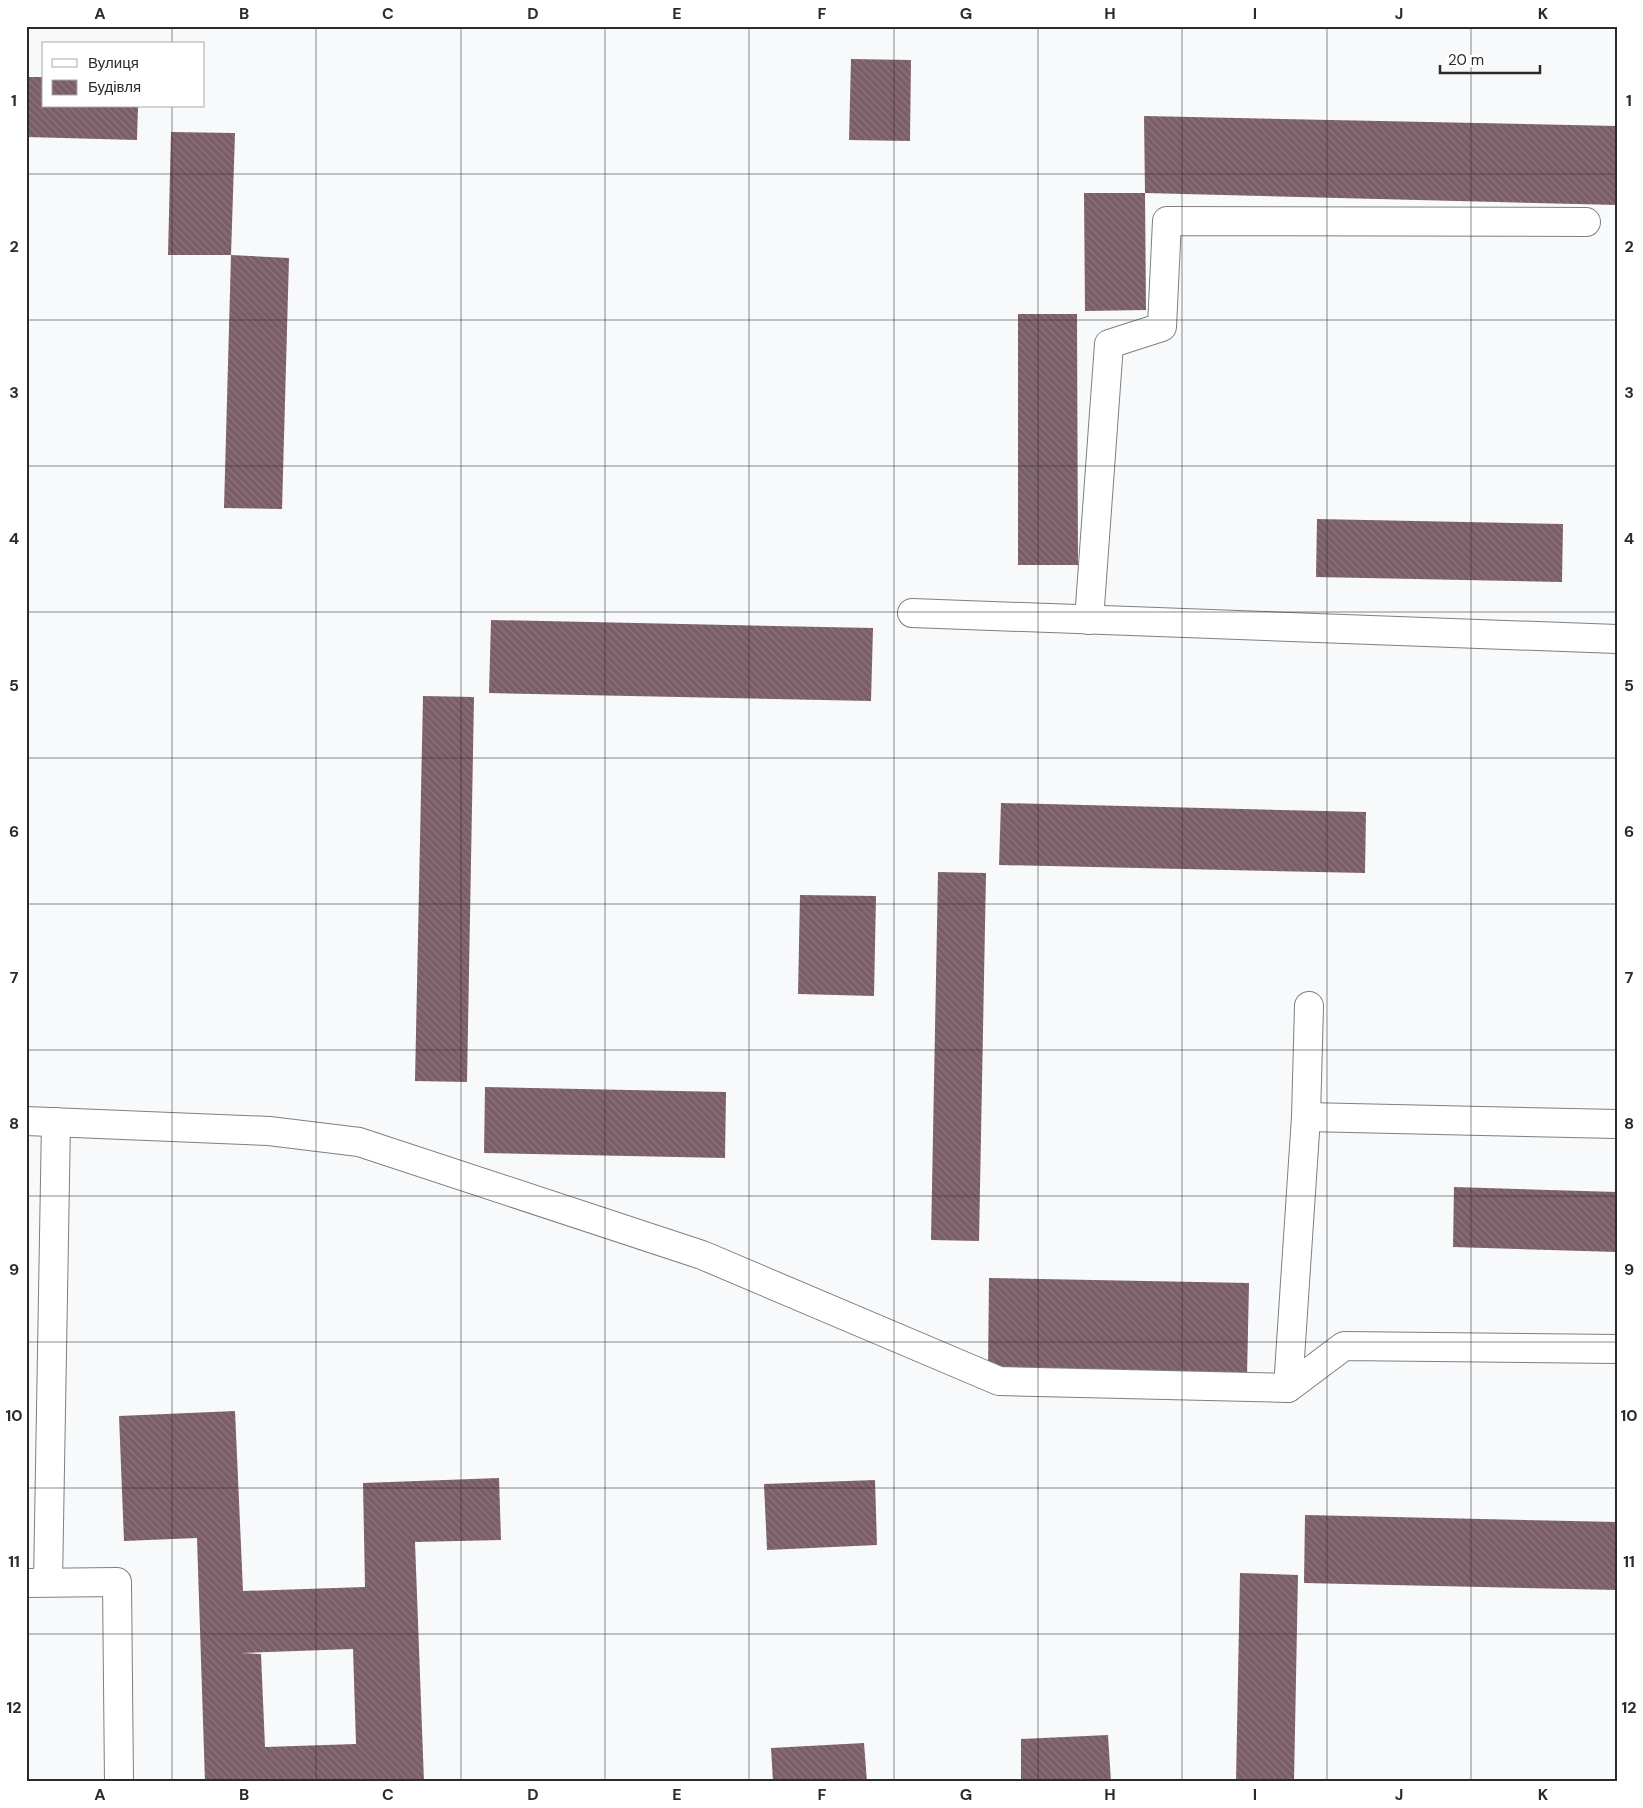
<svg xmlns="http://www.w3.org/2000/svg" width="1643" height="1808" font-family="'DM Sans',sans-serif">
<style>
.building{fill:url(#building-back-hatch);fill-rule:evenodd}
.lines{fill:none;stroke-linecap:round;stroke-linejoin:round}
.minor-casing{stroke:#7e7f80;stroke-width:30}
.minor{stroke:#fff;stroke-width:28}
.grid{fill:none;stroke:#2a2b2b;stroke-width:1;stroke-opacity:0.55}
.neatline{fill:none;stroke:#2a2b2b;stroke-width:2}
.grid-label{font-size:16px;text-anchor:middle;font-weight:bold;fill:#2a2b2b}
</style>
<defs>
<pattern id="building-back-hatch" width="6" height="6" patternUnits="userSpaceOnUse" patternTransform="scale(1.25)"><rect width="6" height="6" fill="#7b5d68"/><path d="M-1 5l2 2M0 0l6 6M5-1l2 2" fill="none" stroke="#8c767e"/></pattern>
</defs>
<rect width="100%" height="100%" fill="#f8f9fb"/>
<g class="building">
<path d="M851,59L911,60L910,141L849,140Z"/>
<path d="M26,77H44V106H138L137,140L26,137Z"/>
<path d="M1144,116L1617,126V205L1145,193Z"/>
<path d="M171,132L235,133L231,255H168Z"/>
<path d="M1084,193H1145L1146,310L1085,311Z"/>
<path d="M231,255L289,258L282,509L224,508Z"/>
<path d="M1018,314H1077L1078,565H1018Z"/>
<path d="M1317,519L1563,524L1562,582L1316,577Z"/>
<path d="M491,620L873,628L871,701L489,693Z"/>
<path d="M423,696L474,697L467,1082L415,1081Z"/>
<path d="M1001,803L1366,812L1365,873L999,865Z"/>
<path d="M938,872L986,873L979,1241L931,1240Z"/>
<path d="M800,895L876,896L874,996L798,994Z"/>
<path d="M485,1087L726,1092L725,1158L484,1153Z"/>
<path d="M1454,1187L1617,1192V1252L1453,1247Z"/>
<path d="M989,1278L1249,1283L1247,1377L988,1371Z"/>
<path d="M235,1411L243,1591L365,1587L363,1483L499,1478L501,1540L415,1542L424,1782H205L197,1538L124,1541L119,1416ZM353,1649L356,1744L265,1747L261,1654L241,1653Z"/>
<path d="M875,1480L877,1545L767,1550L764,1484Z"/>
<path d="M1305,1515L1617,1522V1590L1304,1583Z"/>
<path d="M1240,1573L1298,1575L1294,1782H1236Z"/>
<path d="M1108,1735L1111,1782H1021V1739Z"/>
<path d="M864,1743L867,1782H773L771,1748Z"/>
</g>
<g class="lines">
<g class="minor-casing">
<g id="minor">
<path d="M912,613L1617,639"/>
<path d="M1089,620L1109,344L1162,327L1167,221L1586,222"/>
<path d="M1306,1117L1617,1124"/>
<path d="M26,1121L269,1131L359,1142L702,1255L999,1381L1288,1388L1344,1346L1617,1349"/>
<path d="M1288,1388L1306,1117L1309,1006"/>
<path d="M48,1582L56,1122"/>
<path d="M26,1583L117,1582L119,1782"/>
</g>
</g>
<use href="#minor" class="minor"/>
</g>
<path class="grid" d="M172,26V44M316,26V1782M461,26V1782M605,26V1782M749,26V1782M894,26V1782M1038,26V1782M1182,26V1782M1327,26V1782M1471,26V1782M172,106V1782M26,174H1617M26,320H1617M26,466H1617M26,612H1617M26,758H1617M26,904H1617M26,1050H1617M26,1196H1617M26,1342H1617M26,1488H1617M26,1634H1617"/>
<rect width="1643" height="1808" fill="none" stroke="#ffffff" stroke-width="55"/>
<rect x="42" y="42" width="162" height="65" fill="#ffffff" stroke="#aaaaaa"/>
<rect x="52" y="59" width="25" height="8" fill="#ffffff" stroke="#aaaaaa"/>
<text x="88" y="68" font-size="15" fill="#2a2b2b">Вулиця</text>
<rect x="52" y="80" width="25" height="15" fill="url(#building-back-hatch)" stroke="#aaaaaa"/>
<text x="88" y="92" font-size="15" fill="#2a2b2b">Будівля</text>
<path d="M1440 65v8h100v-8" fill="none" stroke="#2a2b2b" stroke-width="2.5"/>
<text x="1448" y="65" font-size="15" fill="#2a2b2b" stroke="#ffffff" stroke-width="4" paint-order="stroke">20 m</text>
<rect x="28" y="28" width="1588" height="1752" class="neatline"/>
<g class="grid-label">
<text x="100" y="19">A</text>
<text x="244" y="19">B</text>
<text x="388" y="19">C</text>
<text x="533" y="19">D</text>
<text x="677" y="19">E</text>
<text x="822" y="19">F</text>
<text x="966" y="19">G</text>
<text x="1110" y="19">H</text>
<text x="1255" y="19">I</text>
<text x="1399" y="19">J</text>
<text x="1543" y="19">K</text>
<text x="14" y="106">1</text>
<text x="1629" y="106">1</text>
<text x="14" y="252">2</text>
<text x="1629" y="252">2</text>
<text x="14" y="398">3</text>
<text x="1629" y="398">3</text>
<text x="14" y="544">4</text>
<text x="1629" y="544">4</text>
<text x="14" y="691">5</text>
<text x="1629" y="691">5</text>
<text x="14" y="837">6</text>
<text x="1629" y="837">6</text>
<text x="14" y="983">7</text>
<text x="1629" y="983">7</text>
<text x="14" y="1129">8</text>
<text x="1629" y="1129">8</text>
<text x="14" y="1275">9</text>
<text x="1629" y="1275">9</text>
<text x="14" y="1421">10</text>
<text x="1629" y="1421">10</text>
<text x="14" y="1567">11</text>
<text x="1629" y="1567">11</text>
<text x="14" y="1713">12</text>
<text x="1629" y="1713">12</text>
<text x="100" y="1800">A</text>
<text x="244" y="1800">B</text>
<text x="388" y="1800">C</text>
<text x="533" y="1800">D</text>
<text x="677" y="1800">E</text>
<text x="822" y="1800">F</text>
<text x="966" y="1800">G</text>
<text x="1110" y="1800">H</text>
<text x="1255" y="1800">I</text>
<text x="1399" y="1800">J</text>
<text x="1543" y="1800">K</text>
</g>
</svg>
